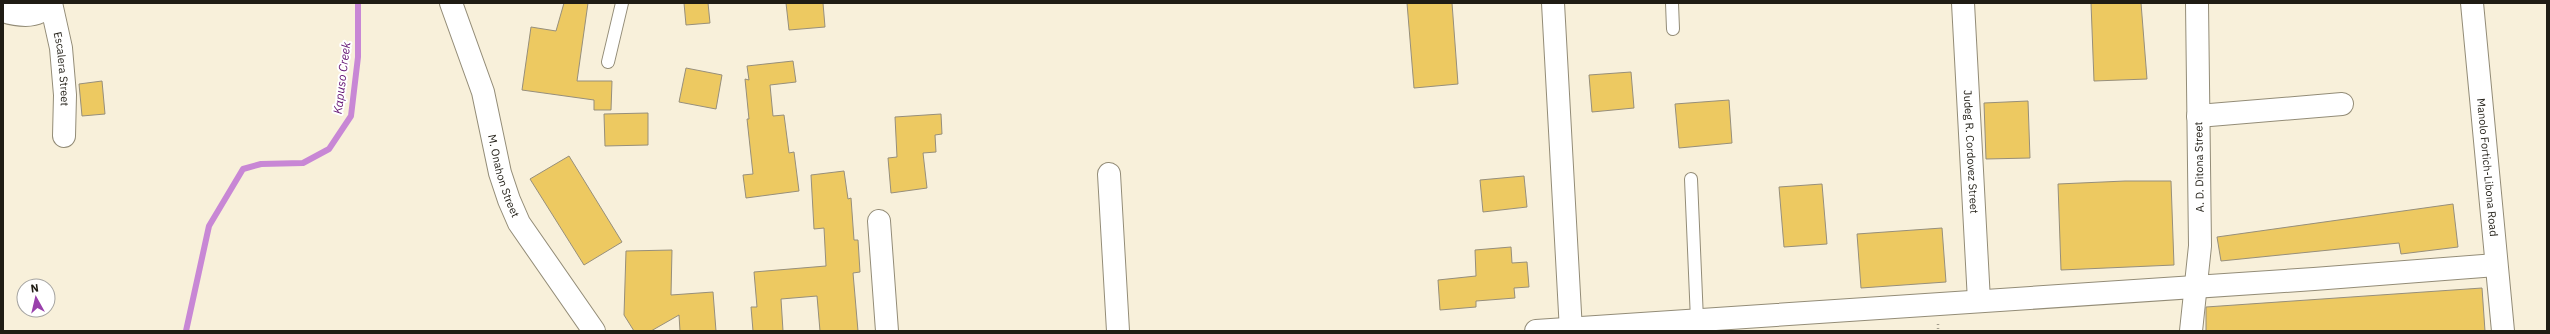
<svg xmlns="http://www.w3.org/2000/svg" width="2550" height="334" font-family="'IBM Plex Sans',sans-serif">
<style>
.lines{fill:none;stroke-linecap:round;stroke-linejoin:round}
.stream{stroke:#c887d5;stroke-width:6}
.building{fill:#edc961;stroke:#978f7b}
.service-casing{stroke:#938c77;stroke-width:14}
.minor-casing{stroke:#938c77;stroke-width:24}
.tertiary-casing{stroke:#938c77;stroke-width:24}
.secondary-casing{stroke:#938c77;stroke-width:24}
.path{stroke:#a59f8e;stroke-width:2.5;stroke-dasharray:1 3;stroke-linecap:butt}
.service{stroke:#fff;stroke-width:12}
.minor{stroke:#fff;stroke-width:22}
.tertiary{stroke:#fff;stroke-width:22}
.secondary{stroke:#fff;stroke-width:22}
.labels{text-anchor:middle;stroke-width:4;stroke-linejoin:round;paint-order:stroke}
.street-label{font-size:11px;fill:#1f1c14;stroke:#fff}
.water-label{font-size:12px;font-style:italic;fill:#621171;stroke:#fff}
</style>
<rect width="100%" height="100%" fill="#f8f0da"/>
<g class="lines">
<path class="stream" d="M186,331L209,226L243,169L261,164L303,163L329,149L351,116L358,57V3"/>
</g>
<g class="building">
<path d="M564,3H588L577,81H612L611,110H594V100L522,90L531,27L556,31Z"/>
<path d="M684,3H708L710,23L686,25Z"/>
<path d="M786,3H823L825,27L789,30Z"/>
<path d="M1407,3H1452L1458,84L1414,88Z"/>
<path d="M2091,3H2141L2147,79L2094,81Z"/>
<path d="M793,61L796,82L770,85L773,116L784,115L789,153L794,152L799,191L746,198L743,175L753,174L747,119H749L745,79L749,80L747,66Z"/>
<path d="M686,68L722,75L716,109L679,102Z"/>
<path d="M1631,72L1634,108L1592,112L1589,75Z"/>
<path d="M102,81L105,114L82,116L79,84Z"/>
<path d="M1729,100L1732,143L1679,148L1675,104Z"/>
<path d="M2028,101L2030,158L1986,159L1984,103Z"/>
<path d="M648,113V145L605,146L604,114Z"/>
<path d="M941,114L942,134L935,135L936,152L923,153L927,188L891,193L888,158L897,157L895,117Z"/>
<path d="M569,156L622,242L584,265L530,179Z"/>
<path d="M844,171L848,199L851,198L854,240H858L860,272L853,273L858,331H820L817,296L781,299L783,331H753L751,307H757L754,272L826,266L824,228L814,229L811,175Z"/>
<path d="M1524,176L1527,207L1483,212L1480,180Z"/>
<path d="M2125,181H2171L2174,265L2061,270L2058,184Z"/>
<path d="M1822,184L1827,244L1784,247L1779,187Z"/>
<path d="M2453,204L2458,247L2401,254L2399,243L2221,261L2217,237Z"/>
<path d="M1942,228L1946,282L1861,288L1857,234Z"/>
<path d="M1511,247L1512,263L1527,262L1529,287L1514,288L1515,298L1476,301V307L1440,310L1438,280L1476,276L1475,250Z"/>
<path d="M672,250L671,295L713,292L716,331H680L679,315L651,331H634L624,315L626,251Z"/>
<path d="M2482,288L2485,331H2206V307Z"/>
</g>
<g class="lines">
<g class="service-casing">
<g id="service">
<path d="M1672,3L1673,29"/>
<path d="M608,62L622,3"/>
<path d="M1691,179L1697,320"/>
</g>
</g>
<g class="minor-casing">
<g id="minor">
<path id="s1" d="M51,3L61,48L65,95L64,136"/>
<path d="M1553,3L1571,331"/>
<path id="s2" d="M1963,3L1979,301"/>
<path d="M3,11C19,16 39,19 49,3"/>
<path d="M2198,116L2342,104"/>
<path d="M1109,174L1118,331"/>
<path d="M879,221L887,331"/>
<path d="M2191,331L2200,246L2197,3"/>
</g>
</g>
<g class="tertiary-casing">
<g id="tertiary">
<path id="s3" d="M451,3L483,92L500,173L509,200L519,223L594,331"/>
<path d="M1536,331L2314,279L2496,265"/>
</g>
</g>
<g class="secondary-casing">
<g id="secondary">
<path id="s4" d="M2472,3L2503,331"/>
</g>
</g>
<path class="path" d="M1938,324V331"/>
<use href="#service" class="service"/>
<use href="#minor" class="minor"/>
<use href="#tertiary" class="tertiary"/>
<use href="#secondary" class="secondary"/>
</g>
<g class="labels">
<g class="street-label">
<text dy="4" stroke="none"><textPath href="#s1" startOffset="67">Escalera Street</textPath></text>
<text dy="4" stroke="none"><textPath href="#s2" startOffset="149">Judeg R. Cordovez Street</textPath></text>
<text transform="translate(2199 167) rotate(-91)" y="4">A. D. Ditona Street</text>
<text dy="4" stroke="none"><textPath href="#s4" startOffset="165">Manolo Fortich-Libona Road</textPath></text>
<text dy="4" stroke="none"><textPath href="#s3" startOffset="181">M. Onahon Street</textPath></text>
</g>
<g class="water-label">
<text transform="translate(342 78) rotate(-83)" y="4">Kapuso Creek</text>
</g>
</g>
<rect width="2550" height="334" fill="none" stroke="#1f1c14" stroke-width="8"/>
<g transform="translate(36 298) rotate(352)"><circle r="19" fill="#ffffff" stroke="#a5a4a1"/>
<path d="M0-3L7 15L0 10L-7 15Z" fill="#9940ab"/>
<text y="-6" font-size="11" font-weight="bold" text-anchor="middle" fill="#1f1c14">N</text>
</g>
</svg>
